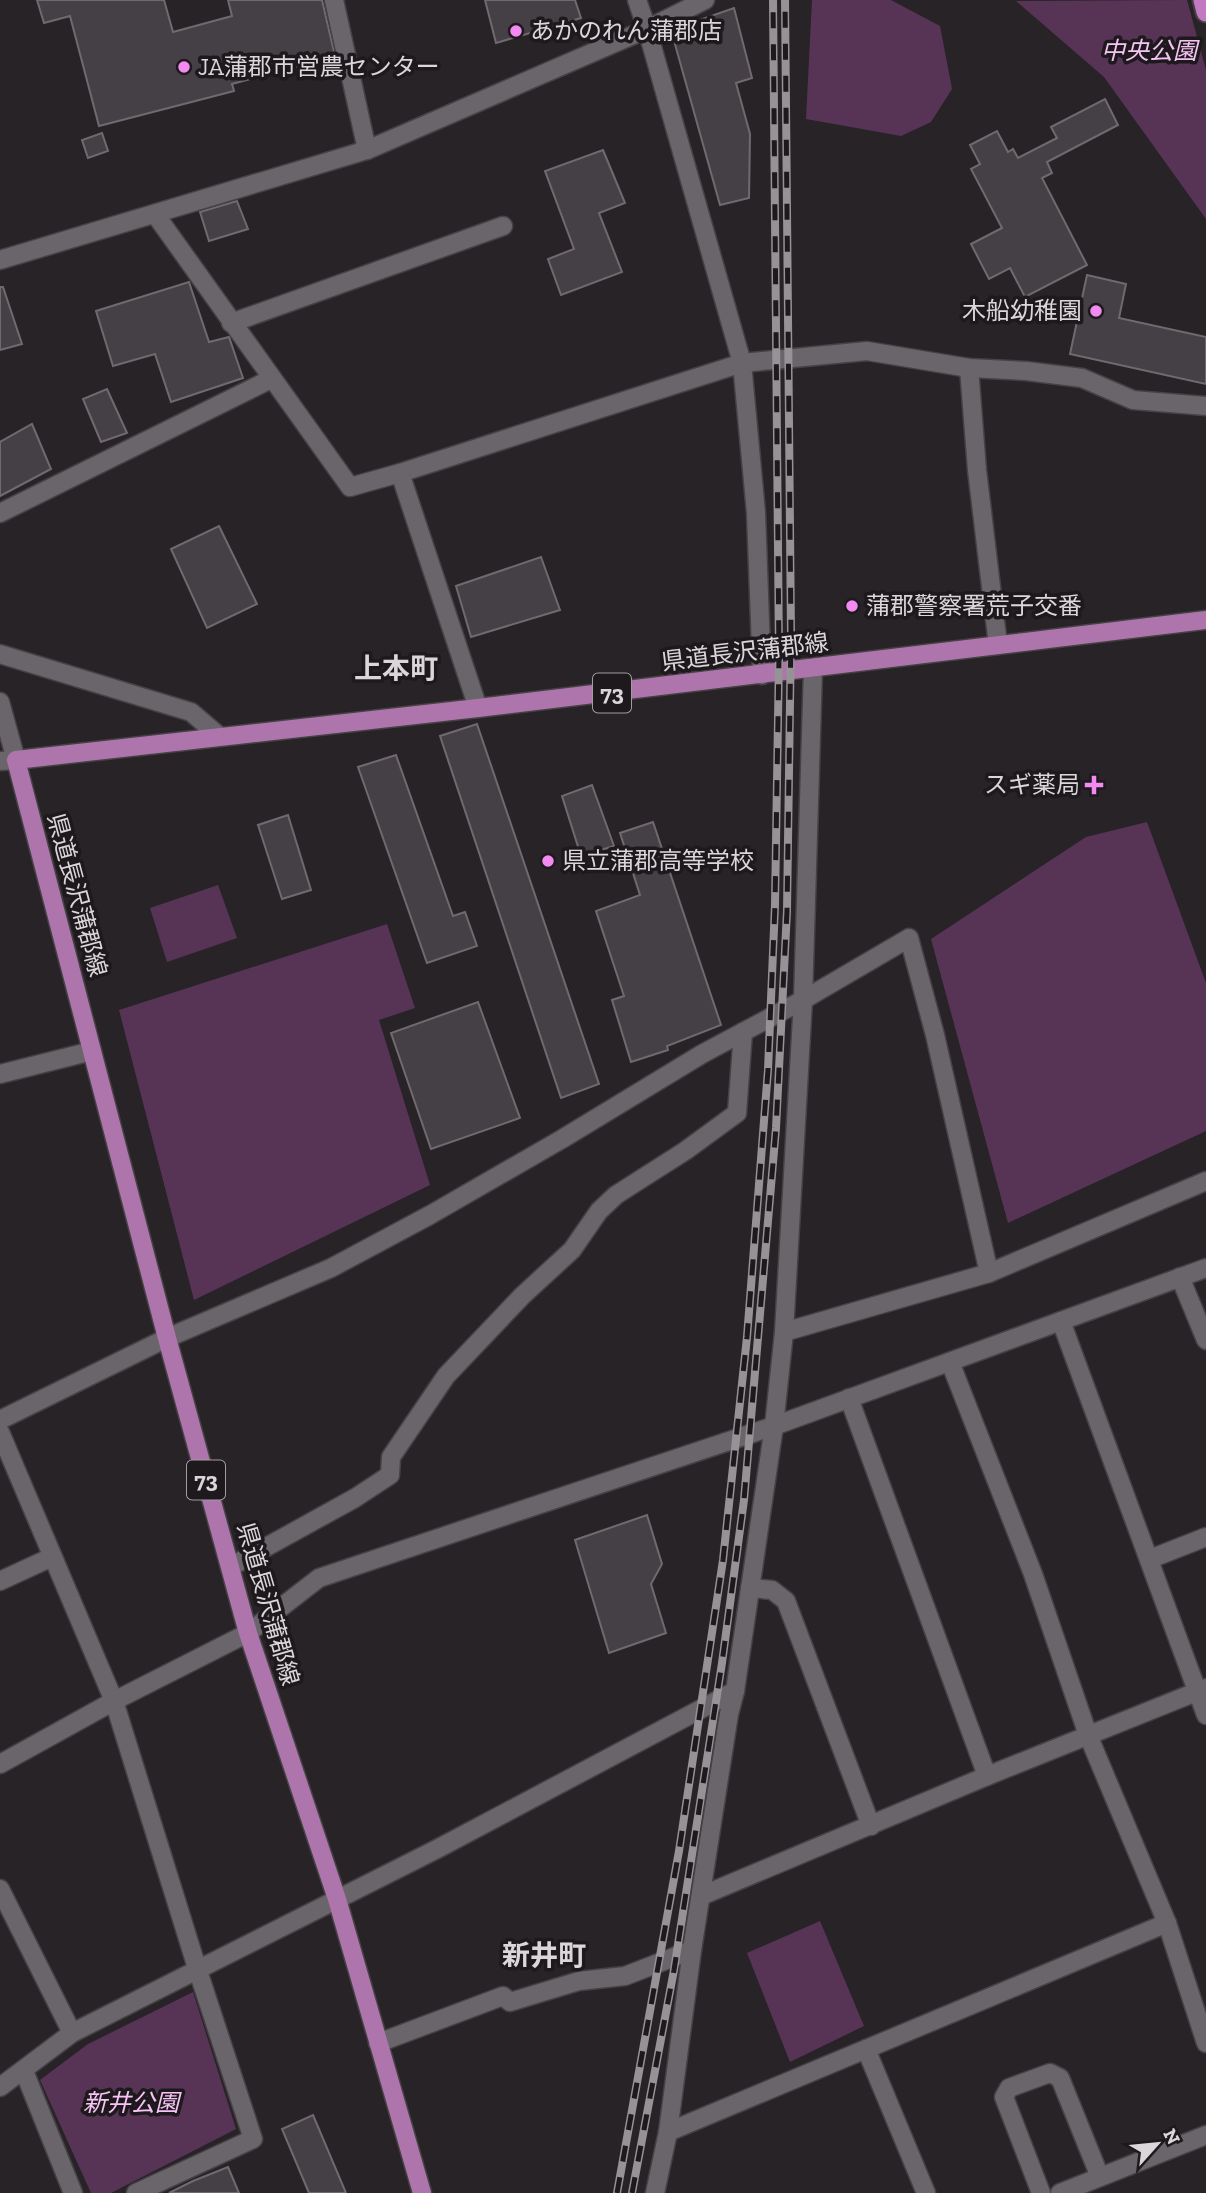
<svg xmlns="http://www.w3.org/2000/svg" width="1206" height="2193" font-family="'Zilla Slab','Noto Sans JP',serif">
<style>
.green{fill:#573456}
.building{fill:#454045;stroke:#706a6f;stroke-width:2}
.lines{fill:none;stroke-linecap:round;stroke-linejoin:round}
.minor-casing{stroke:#454144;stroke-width:21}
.tertiary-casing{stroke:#454144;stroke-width:21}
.primary-casing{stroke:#454144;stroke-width:21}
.trunk-casing{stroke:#454144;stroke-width:23}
.minor{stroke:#6a656a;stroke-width:18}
.tertiary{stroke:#6a656a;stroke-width:18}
.primary{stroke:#ad75ac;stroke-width:18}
.trunk{stroke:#c37ac2;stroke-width:19}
.rail-casing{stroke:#969295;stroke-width:8}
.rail{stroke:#1e191d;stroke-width:5;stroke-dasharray:16;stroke-linecap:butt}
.poi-dot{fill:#f38af2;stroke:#1e191d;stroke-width:2.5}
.labels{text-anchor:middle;stroke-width:7;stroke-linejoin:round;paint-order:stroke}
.shield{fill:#1e191d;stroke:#a29da1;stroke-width:2}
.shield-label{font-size:23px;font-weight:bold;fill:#dad6d9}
.poi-label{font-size:24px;fill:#dad6d9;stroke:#1e191d;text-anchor:start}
.park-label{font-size:24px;font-style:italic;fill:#f7c2f4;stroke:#1e191d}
.street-label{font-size:24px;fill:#dad6d9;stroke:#1e191d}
.quarter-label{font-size:28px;font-weight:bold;fill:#dad6d9;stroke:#1e191d}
</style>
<rect width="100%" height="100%" fill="#272327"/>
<g class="green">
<path d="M812,0H891L940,26L952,89L931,122L901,136L806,119Z"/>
<path d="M1187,0L1206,70V219L1104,77L1016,1Z"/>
<path d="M1147,822L1206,983V1131L1008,1223L931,939L1086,837Z"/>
<path d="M218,885L237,938L167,962L150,908Z"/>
<path d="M387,924L415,1008L379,1020L430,1185L194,1300L119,1010Z"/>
<path d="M820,1921L864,2026L790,2062L747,1953Z"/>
<path d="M193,1992L236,2129L111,2193H91L40,2080L88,2044Z"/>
</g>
<g class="building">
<path d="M37,0H164L173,32L232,16L228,0H322L335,56L232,84L234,91L99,126L70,16L44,23Z"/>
<path d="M485,0H575L581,18L496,43Z"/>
<path d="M734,8L752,78L736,83L750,134L749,198L720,205L671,30Z"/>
<path d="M1105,99L1118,125L1047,162L1052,173L1042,178L1087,265L1025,297L1010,268L989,279L971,244L1002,228L971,169L980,164L970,145L997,131L1008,152L1013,149L1018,158L1057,138L1051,127Z"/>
<path d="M102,133L108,151L88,158L82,140Z"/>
<path d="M603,150L625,203L599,213L622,272L561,295L548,259L574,249L545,171Z"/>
<path d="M237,201L248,229L209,241L200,212Z"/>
<path d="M1087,275L1126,284L1119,318L1206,337V384L1070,354Z"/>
<path d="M189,282L209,342L229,337L243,378L171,402L155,354L113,366L96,311Z"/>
<path d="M0,287H3L22,344L0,350Z"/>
<path d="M107,389L127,433L101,442L83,399Z"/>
<path d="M32,424L51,469L0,496V442Z"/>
<path d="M219,526L257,604L207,628L171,549Z"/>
<path d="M541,557L560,610L471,637L456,586Z"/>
<path d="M477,724L599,1084L561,1098L440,736Z"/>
<path d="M396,755L453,916L465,912L477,946L427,963L358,767Z"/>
<path d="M592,785L614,846L581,856L562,796Z"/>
<path d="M288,815L311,890L282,899L258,825Z"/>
<path d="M653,822L721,1025L667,1046L668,1050L631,1062L612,1000L624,996L596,911L640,895L620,833Z"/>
<path d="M478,1002L520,1118L431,1149L391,1033Z"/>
<path d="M647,1515L662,1564L651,1584L666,1633L609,1653L575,1540Z"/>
<path d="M313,2115L346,2193H309L282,2129Z"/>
<path d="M228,2167L239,2193H169L193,2181Z"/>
</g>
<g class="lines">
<g class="minor-casing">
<g id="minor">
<path d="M334,0L367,150"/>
<path d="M637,0L647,29L742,363L756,513L762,675"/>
<path d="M155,214L350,487L400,473L742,363L867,351L969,368L1026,371L1082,378L1133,400L1206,406"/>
<path d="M231,323L503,226"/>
<path d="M969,368L977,470L998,645"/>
<path d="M400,473L478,708"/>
<path d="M0,513L271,379"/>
<path d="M0,654L191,712L219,736"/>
<path d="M0,1074L92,1051"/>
<path d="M1180,1277L1206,1340"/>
<path d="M1061,1321L1206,1715"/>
<path d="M784,1332L989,1273L1206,1181"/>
<path d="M950,1362L1033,1574L1088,1735L1167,1923L1206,2043"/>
<path d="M849,1398L987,1776"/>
<path d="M0,1420L167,1338L331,1268L430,1215L562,1139L702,1054L803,1000L909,938L935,1035L989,1273"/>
<path d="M0,1432L114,1701L198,1971L253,2139L136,2193"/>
<path d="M1150,1559L1206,1537"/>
<path d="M230,1567L355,1498L390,1475L391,1457L446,1376L522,1296L572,1250L599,1211L616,1195L685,1151L737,1113L743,1032"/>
<path d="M0,1581L52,1557"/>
<path d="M750,1588L772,1590L786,1601L871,1826"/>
<path d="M248,1633L319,1578L774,1426L1206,1268"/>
<path d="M0,1889L72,2033"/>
<path d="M701,1896L987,1776L1206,1688"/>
<path d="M378,2043L503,1996L510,2002L579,1981L625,1976L692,1950"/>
<path d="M866,2049L926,2193"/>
<path d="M24,2071L73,2193"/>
<path d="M0,2087L72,2033L437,1849L735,1691"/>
<path d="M668,2132L1167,1923"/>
<path d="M1041,2193L1004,2097L1009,2088L1050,2073L1060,2078L1100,2177"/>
<path d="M1060,2193L1206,2135"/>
</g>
</g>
<g class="tertiary-casing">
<g id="tertiary">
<path d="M0,260L367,150L647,29L705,0"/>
<path d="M0,702L16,760L0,761"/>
<path d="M0,1764L114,1701L248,1633"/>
<path d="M655,2193L668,2132L692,1950L729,1714L735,1691L774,1426L784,1332L803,1000L813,669"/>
</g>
</g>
<g class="primary-casing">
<path id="primary" d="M422,2193L337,1899L248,1633L167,1338L16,760L478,708L1206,620"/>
</g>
<g class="trunk-casing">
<path id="trunk" d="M1203,0L1206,12"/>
</g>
<use href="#minor" class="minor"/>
<use href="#tertiary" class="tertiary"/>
<use href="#primary" class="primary"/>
<use href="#trunk" class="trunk"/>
<g class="rail-casing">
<g id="rail">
<path d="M617,2193L679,1851L723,1560L747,1337L768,1070L775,905L779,657L773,0"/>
<path d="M632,2193L674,1970L722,1663L744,1500L776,1128L787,911L791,634L785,0"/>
</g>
</g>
<use href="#rail" class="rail"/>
</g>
<g class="poi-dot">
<circle cx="516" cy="31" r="7"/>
<circle cx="184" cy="67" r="7"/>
<circle cx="1096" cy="311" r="7"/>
<circle cx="852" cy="606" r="7"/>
<path d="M1090.5 774.5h7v7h7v7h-7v7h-7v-7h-7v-7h7z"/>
<circle cx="548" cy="861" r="7"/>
</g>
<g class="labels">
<g class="shield">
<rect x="593" y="673.5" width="38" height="39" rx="5"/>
<rect x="187" y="1460.5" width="38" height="39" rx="5"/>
</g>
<g class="shield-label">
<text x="612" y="701">73</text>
<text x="206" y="1488">73</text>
</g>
<g class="poi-label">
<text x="530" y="39">あかのれん蒲郡店</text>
<text x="198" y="75">JA蒲郡市営農センター</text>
<text x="1082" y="319" text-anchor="end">木船幼稚園</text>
<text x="866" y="614">蒲郡警察署荒子交番</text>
<text x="1080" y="793" text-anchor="end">スギ薬局</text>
<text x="562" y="869">県立蒲郡高等学校</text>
</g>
<g class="park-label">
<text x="1149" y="59">中央公園</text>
<text x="131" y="2111">新井公園</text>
</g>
<g class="street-label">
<text transform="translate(745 652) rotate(-7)" y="8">県道長沢蒲郡線</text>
<text transform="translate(77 895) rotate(75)" y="8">県道長沢蒲郡線</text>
<text transform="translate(268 1604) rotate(74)" y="8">県道長沢蒲郡線</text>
</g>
<g class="quarter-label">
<text x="396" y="678">上本町</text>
<text x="544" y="1965">新井町</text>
</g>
</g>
<g transform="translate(1157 2144) rotate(63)" stroke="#1e191d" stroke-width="5" paint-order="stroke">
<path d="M0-5L12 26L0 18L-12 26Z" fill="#dad6d9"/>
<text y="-10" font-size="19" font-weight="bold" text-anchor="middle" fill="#dad6d9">N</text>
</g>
</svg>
